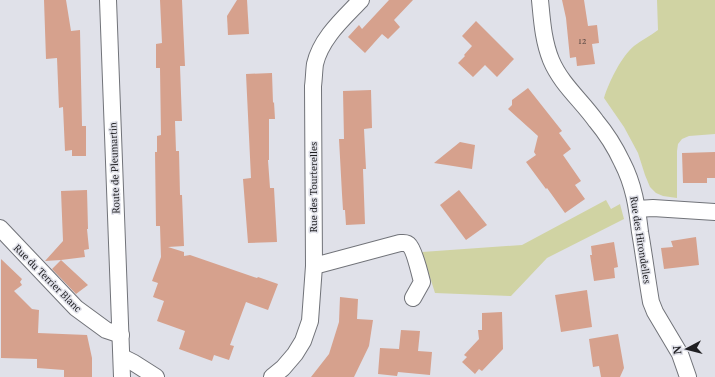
<svg xmlns="http://www.w3.org/2000/svg" width="715" height="377" font-family="'PT Serif',serif">
<style>
.green{fill:#d0d3a3}
.building{fill:#d6a18d}
.lines{fill:none;stroke-linecap:round;stroke-linejoin:round}
.street-casing{stroke:#717379;stroke-width:18}
.street{stroke:#fff;stroke-width:16}
.labels{text-anchor:middle;stroke-width:3;stroke-linejoin:round;paint-order:stroke}
.number-label{font-size:8px;fill:#4d403d}
.street-label{font-size:10px;fill:#1f1f22;stroke:#e0e1e9}
</style>
<rect width="100%" height="100%" fill="#e0e1e9"/>
<g class="green">
<path d="M657,0H715V134L689,136L682,139L678,144L677,151V198L663,196L656,193L650,187L645,175L638,153L624,127L604,98C609,82 621,57 634,46C642,40 650,36 658,30Z"/>
<path d="M606,200L611,209L620,204L624,219L547,258L511,296L435,293L422,252L522,245Z"/>
</g>
<g class="building">
<path d="M44,0H66L71,31L80,30L82,126H86V156H72V150L65,151L63,107L59,108L57,58L46,59Z"/>
<path d="M160,0H182L183,23L185,66H180L182,121H175L176,151H179L180,195H182L184,246L168,247L184,252V256L190,255L257,278L258,277L278,284L268,310L246,302L230,345L234,346L229,360L214,355L212,361L179,349L185,331L157,321L164,301L153,297L158,283L152,281L161,257L160,226H156L155,152H157V136L161,135L160,68H156V44L162,43Z"/>
<path d="M237,0H247L249,34L228,35L227,16Z"/>
<path d="M389,0H413L394,20L400,27L388,39L382,34L365,53L348,37L359,25L362,29Z"/>
<path d="M562,0H584L588,26L597,25L599,43L592,44L595,64L577,66L576,57L570,58L566,18Z"/>
<path d="M476,21L514,59L497,77L485,65L473,77L458,63L465,56L464,55L472,46L462,36Z"/>
<path d="M272,73L273,103L274,102L275,119H269V160H268L270,188H274L277,242L248,243L243,179L251,178L246,74Z"/>
<path d="M528,88L562,131L559,133L571,149L563,155L581,181L575,185L585,199L565,213L547,188L546,189L526,162L536,155L534,152L538,136L508,109L512,105V100Z"/>
<path d="M371,90L372,128L364,129L366,169H363L365,224L346,225L345,210H343L342,194L339,139H344L343,91Z"/>
<path d="M460,142L475,145L472,169L434,163Z"/>
<path d="M715,152V178H707V183H683L682,153Z"/>
<path d="M87,190L88,229H87L89,249L84,250L85,257L61,260L88,285L76,294L52,269L61,260L45,261L63,241L61,191Z"/>
<path d="M459,190L487,225L466,240L440,205Z"/>
<path d="M696,237L699,265L664,269L661,248L673,247L671,241Z"/>
<path d="M614,242L618,267L614,268L615,278L594,281L590,255H592L591,246Z"/>
<path d="M1,259L22,279L20,282L22,285L14,291L32,309L39,310L38,333L87,335L92,358V377H64V370L37,368V359L1,358Z"/>
<path d="M587,290L592,327L561,332L555,295Z"/>
<path d="M340,297L358,299L357,319L373,320L369,346L354,377H311L329,354L339,322Z"/>
<path d="M502,312L503,349L482,371L479,369L475,374L462,362L467,357L464,355L479,339L478,330H482V313Z"/>
<path d="M401,330L420,331L418,351L432,352L430,375L398,372L397,376L378,374L380,348L399,349Z"/>
<path d="M618,334L624,368L620,377H601L599,366L593,367L589,339Z"/>
</g>
<g class="lines">
<g class="street-casing">
<g id="street">
<path d="M108,0L122,377"/>
<path d="M540,0C542,20 543,40 551,60C561,84 581,100 596,121C606,133 615,147 622,162C634,185 637,207 640,232C644,255 647,279 651,302L655,312L680,354L688,377"/>
<path d="M637,209L653,208L715,212"/>
<path d="M0,228L76,308L106,330L121,335"/>
<path d="M314,266L400,243C403,243 407,242 409,245C414,249 420,274 422,282L413,298"/>
<path d="M122,357L134,363L156,377"/>
<path d="M272,377L283,368L295,354L303,341L310,321L314,266L313,86C314,79 314,71 315,64C321,38 343,19 361,0"/>
</g>
</g>
<use href="#street" class="street"/>
</g>
<g class="labels">
<g class="number-label">
<text x="582" y="44">12</text>
</g>
<g class="street-label">
<text transform="translate(114 168) rotate(-92)" y="4">Route de Pleumartin</text>
<text transform="translate(313 187) rotate(-90)" y="4">Rue des Tourterelles</text>
<text transform="translate(641 240) rotate(81)" y="4">Rue des Hirondelles</text>
<text transform="translate(48 278) rotate(45)" y="4">Rue du Terrier Blanc</text>
</g>
</g>
<g transform="translate(687 349) rotate(263)" stroke="#e0e1e9" stroke-width="3" paint-order="stroke">
<path d="M0-3L7 15L0 10L-7 15Z" fill="#1f1f22"/>
<text y="-6" font-size="11" font-weight="bold" text-anchor="middle" fill="#1f1f22">N</text>
</g>
</svg>
